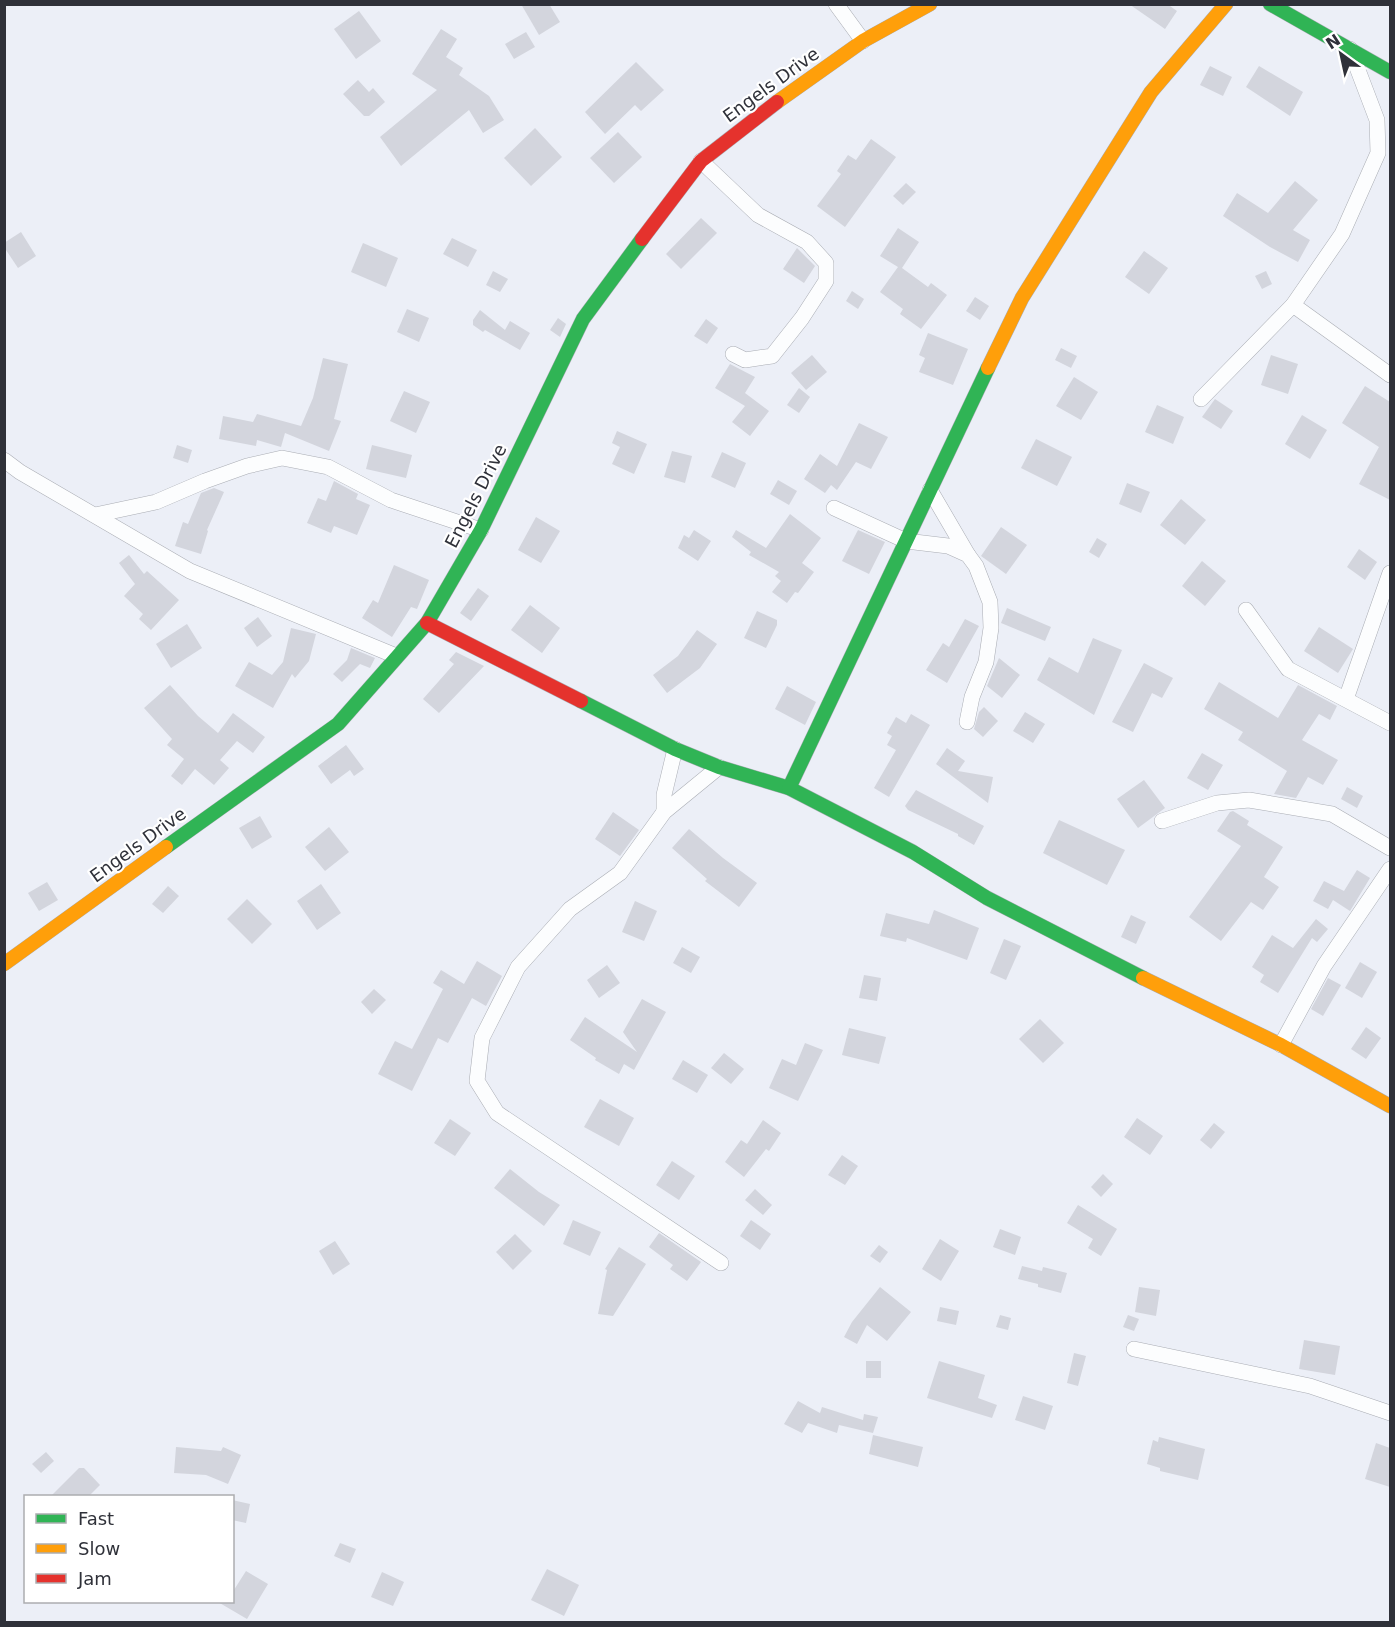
<svg xmlns="http://www.w3.org/2000/svg" width="1395" height="1627" font-family="'DejaVu Sans',sans-serif">
<style>
.building{fill:#d3d5dd}
.lines{fill:none;stroke-linecap:round;stroke-linejoin:round}
.street-casing{stroke:#aaadb4;stroke-width:16}
.fast-casing{stroke:#aaadb4;stroke-width:15}
.slow-casing{stroke:#aaadb4;stroke-width:15}
.jam-casing{stroke:#aaadb4;stroke-width:15}
.street{stroke:#fcfdfe;stroke-width:15}
.fast{stroke:#30b455;stroke-width:14}
.slow{stroke:#ff9f0a;stroke-width:14}
.jam{stroke:#e5322d;stroke-width:14}
.labels{text-anchor:middle;stroke-width:4.5;stroke-linejoin:round;paint-order:stroke}
.street-label{font-size:18px;fill:#2f3139;stroke:#fff}
</style>
<rect width="100%" height="100%" fill="#eceff7"/>
<g class="building">
<path d="M521,4H549L560,22L539,35Z"/>
<path d="M1129,4H1167L1177,11L1165,29Z"/>
<path d="M359,11L381,41L356,59L334,29Z"/>
<path d="M441,29L457,39L446,57L463,68L459,75L489,96L504,120L483,133L469,110L401,166L380,137L437,90L412,74Z"/>
<path d="M526,32L535,47L514,59L505,44Z"/>
<path d="M636,62L664,90L641,111L635,105L605,134L585,112Z"/>
<path d="M1210,66L1232,77L1223,96L1200,85Z"/>
<path d="M1259,66L1303,92L1290,116L1246,87Z"/>
<path d="M358,80L369,92L373,88L385,102L369,116H364L343,94Z"/>
<path d="M535,128L562,157L531,186L504,158Z"/>
<path d="M618,132L642,157L614,183L590,158Z"/>
<path d="M871,139L896,157L845,227L817,206L841,174L837,171L848,155L856,160Z"/>
<path d="M1295,181L1318,200L1293,230L1310,240L1298,262L1270,247L1223,216L1237,193L1268,213Z"/>
<path d="M906,183L916,192L903,205L893,196Z"/>
<path d="M701,218L717,233L681,269L666,254Z"/>
<path d="M898,228L919,242L902,268L928,287L931,283L947,295L921,329L900,314L903,309L880,292L898,267L880,256Z"/>
<path d="M21,232L36,256L18,268L4,247V243Z"/>
<path d="M452,238L477,250L468,267L443,254Z"/>
<path d="M363,243L398,258L386,287L351,272Z"/>
<path d="M797,248L815,266L804,283L783,269Z"/>
<path d="M1144,251L1168,268L1149,294L1125,277Z"/>
<path d="M493,271L508,279L500,292L486,285Z"/>
<path d="M1266,271L1272,284L1262,289L1255,276Z"/>
<path d="M852,291L864,299L858,309L846,301Z"/>
<path d="M975,297L989,306L980,320L966,311Z"/>
<path d="M407,309L429,318L419,342L397,332Z"/>
<path d="M480,310L505,330L510,321L530,333L520,350L485,330L483,332L473,325V320Z"/>
<path d="M558,318L566,324L560,337L550,330Z"/>
<path d="M706,319L718,328L707,344L694,336Z"/>
<path d="M928,333L968,349L953,385L919,372L925,358L919,355Z"/>
<path d="M1061,348L1077,356L1071,368L1055,360Z"/>
<path d="M812,355L827,372L806,390L791,373Z"/>
<path d="M1271,355L1298,364L1288,394L1261,385Z"/>
<path d="M323,358L348,364L334,419L341,421L329,451L285,433L281,447L257,440L256,446L219,439L223,416L253,422L257,414L301,426L313,398Z"/>
<path d="M730,364L755,377L745,393L769,411L750,436L732,422L745,406L715,388Z"/>
<path d="M1074,377L1098,392L1081,420L1056,406Z"/>
<path d="M1365,386L1390,402V500L1359,484L1379,447L1342,423Z"/>
<path d="M799,388L810,397L799,413L787,405Z"/>
<path d="M404,391L430,402L416,433L390,421Z"/>
<path d="M1215,399L1233,411L1221,429L1202,417Z"/>
<path d="M1157,405L1184,417L1173,444L1145,432Z"/>
<path d="M1302,415L1327,430L1310,459L1285,444Z"/>
<path d="M859,423L888,437L871,469L856,462L837,490L831,485L825,493L804,479L820,454L837,466Z"/>
<path d="M617,431L647,444L634,474L612,464L620,447L612,443Z"/>
<path d="M1036,439L1072,457L1057,486L1021,468Z"/>
<path d="M177,445L192,450L188,463L173,458Z"/>
<path d="M372,445L412,455L406,478L366,469Z"/>
<path d="M672,451L692,456L685,483L664,477Z"/>
<path d="M722,452L746,463L735,488L711,477Z"/>
<path d="M778,480L797,491L789,505L770,494Z"/>
<path d="M334,481L358,494L356,499L370,505L357,535L334,526L331,533L307,523L318,498L326,501Z"/>
<path d="M1127,483L1150,492L1141,513L1119,504Z"/>
<path d="M214,488L224,492L207,530L208,531L201,554L175,546L183,522L188,524L201,493Z"/>
<path d="M1181,499L1206,520L1185,545L1160,525Z"/>
<path d="M790,514L821,538L802,563L814,572L798,593L795,592L787,603L772,592L781,581L775,576L779,572L749,555L751,552L732,537L736,530L766,548Z"/>
<path d="M536,517L560,531L541,563L518,550Z"/>
<path d="M1001,527L1027,545L1006,574L981,556Z"/>
<path d="M694,530L711,541L698,561L678,548L684,535L689,538Z"/>
<path d="M858,530L885,542L869,574L842,561Z"/>
<path d="M1097,538L1107,544L1099,558L1089,552Z"/>
<path d="M1359,549L1377,562L1365,580L1347,567Z"/>
<path d="M129,555L144,574L147,571L179,600L151,630L139,619L143,614L124,596L135,584L119,563Z"/>
<path d="M1202,561L1226,581L1205,606L1182,586Z"/>
<path d="M394,565L429,580L417,609L411,607L392,637L362,618L373,600L378,603Z"/>
<path d="M478,588L489,596L471,621L460,613Z"/>
<path d="M530,605L560,628L542,653L511,630Z"/>
<path d="M1007,608L1051,627L1045,641L1001,623Z"/>
<path d="M757,611L777,620V625L766,648L744,638Z"/>
<path d="M258,617L272,636L257,647L244,628Z"/>
<path d="M965,619L979,626L947,683L926,670L943,643L949,647Z"/>
<path d="M187,624L202,648L171,668L156,644Z"/>
<path d="M1319,627L1353,649L1338,673L1304,651Z"/>
<path d="M291,628L316,634L309,661L295,678L292,674L273,708L235,686L249,662L272,675L283,662Z"/>
<path d="M697,630L717,644L700,668L667,693L653,675L678,656Z"/>
<path d="M1093,638L1122,650L1094,715L1037,680L1049,657L1078,673Z"/>
<path d="M351,648L375,658L370,668L360,664L342,682L333,674L347,660Z"/>
<path d="M456,652L484,666L439,713L423,699L454,664L449,660Z"/>
<path d="M999,658L1020,675L1002,698L987,686Z"/>
<path d="M1144,663L1173,678L1162,698L1152,693L1133,732L1112,722Z"/>
<path d="M1219,682L1278,718L1298,685L1337,706L1330,720L1319,714L1302,740L1338,760L1323,785L1308,777L1296,798L1274,794L1287,771L1238,740L1243,732L1204,709Z"/>
<path d="M170,685L198,716L218,733L233,713L265,737L253,753L237,741L220,760L229,768L214,785L195,769L182,785L171,776L184,759L167,745L172,739L144,708Z"/>
<path d="M787,686L816,702L805,725L775,709Z"/>
<path d="M984,707L998,721L983,737L974,729L979,712Z"/>
<path d="M1025,712L1045,724L1033,743L1013,731Z"/>
<path d="M911,714L930,725L889,797L874,788L896,750L887,745L892,736L887,733L896,717L906,723Z"/>
<path d="M346,745L364,769L354,776L350,770L331,784L318,766Z"/>
<path d="M947,748L965,761L958,771L993,777L988,803L936,764Z"/>
<path d="M1202,753L1223,765L1208,790L1187,778Z"/>
<path d="M1144,780L1165,808L1138,828L1117,799Z"/>
<path d="M1347,787L1363,796L1357,808L1341,799Z"/>
<path d="M916,790L984,826L974,845L958,836V834L908,810L905,806Z"/>
<path d="M1233,811L1249,821L1247,825L1283,847L1264,877L1279,887L1263,910L1251,902L1221,941L1189,917L1241,846L1217,831L1230,812Z"/>
<path d="M613,812L639,830L620,856L595,839Z"/>
<path d="M260,816L272,837L252,849L239,828Z"/>
<path d="M1059,820L1125,850L1107,885L1043,853Z"/>
<path d="M329,827L349,852L325,871L305,847Z"/>
<path d="M689,829L723,858L757,883L739,907L705,881L707,879L672,848Z"/>
<path d="M1357,870L1370,878L1350,911L1333,900L1328,909L1313,901L1324,881L1344,891Z"/>
<path d="M47,882L58,900L39,911L28,893Z"/>
<path d="M321,884L341,913L317,930L297,901Z"/>
<path d="M168,886L179,896L163,913L152,904Z"/>
<path d="M247,899L272,924L252,944L227,919Z"/>
<path d="M635,901L657,911L644,941L622,932Z"/>
<path d="M934,910L979,928L967,960L907,938L906,942L880,936L886,913L929,924Z"/>
<path d="M1131,915L1146,922L1136,944L1121,937Z"/>
<path d="M1316,919L1328,929L1317,942L1312,938L1278,993L1260,982L1264,975L1252,967L1272,935L1293,948Z"/>
<path d="M1004,939L1021,946L1006,980L990,973Z"/>
<path d="M682,947L700,957L691,973L673,963Z"/>
<path d="M477,961L502,976L486,1006L472,998L448,1043L438,1038L412,1091L378,1074L395,1041L412,1049L443,989L433,983L441,970L464,984Z"/>
<path d="M1360,962L1377,972L1362,998L1345,988Z"/>
<path d="M607,965L620,983L599,998L587,980Z"/>
<path d="M864,975L881,978L877,1001L859,998Z"/>
<path d="M1328,978L1341,985L1323,1016L1311,1009Z"/>
<path d="M374,989L386,1000L372,1014L361,1002Z"/>
<path d="M642,999L666,1012L634,1070L624,1064L619,1074L595,1060L596,1058L570,1040L585,1017L637,1052L623,1032Z"/>
<path d="M1040,1019L1064,1043L1043,1063L1019,1039Z"/>
<path d="M1366,1027L1381,1038L1366,1059L1351,1049Z"/>
<path d="M849,1028L886,1037L879,1064L842,1055Z"/>
<path d="M805,1043L823,1050L798,1101L769,1088L782,1059L796,1065Z"/>
<path d="M724,1053L744,1069L731,1084L711,1068Z"/>
<path d="M683,1060L708,1075L697,1093L672,1079Z"/>
<path d="M600,1099L634,1118L619,1146L584,1127Z"/>
<path d="M1137,1118L1163,1136L1150,1155L1124,1137Z"/>
<path d="M450,1119L471,1133L455,1156L434,1143Z"/>
<path d="M763,1120L781,1133L769,1151L766,1149L744,1177L725,1162L741,1140L747,1144Z"/>
<path d="M1214,1123L1225,1132L1211,1149L1200,1140Z"/>
<path d="M842,1155L858,1166L845,1185L828,1175Z"/>
<path d="M672,1161L695,1176L679,1200L656,1185Z"/>
<path d="M510,1169L539,1192L560,1205L544,1226L494,1188Z"/>
<path d="M1103,1174L1113,1184L1101,1197L1091,1187Z"/>
<path d="M755,1189L772,1205L763,1215L745,1200Z"/>
<path d="M1078,1205L1117,1229L1101,1256L1088,1248L1093,1239L1067,1223Z"/>
<path d="M573,1220L601,1232L590,1256L563,1244Z"/>
<path d="M751,1220L771,1234L760,1250L740,1236Z"/>
<path d="M1000,1229L1021,1237L1015,1255L993,1247Z"/>
<path d="M659,1233L701,1262L687,1281L670,1269L673,1265L649,1247Z"/>
<path d="M515,1234L532,1251L513,1270L496,1252Z"/>
<path d="M940,1239L959,1251L941,1281L922,1269Z"/>
<path d="M335,1241L350,1264L333,1275L319,1251Z"/>
<path d="M879,1245L888,1252L880,1263L870,1256Z"/>
<path d="M619,1247L646,1264L613,1316L598,1314L607,1270L605,1269Z"/>
<path d="M1022,1266L1042,1271L1043,1267L1067,1273L1061,1293L1038,1287V1284L1018,1279Z"/>
<path d="M880,1287L911,1312L887,1341L867,1325L857,1344L844,1337L852,1322Z"/>
<path d="M1139,1287L1160,1290L1156,1316L1135,1312Z"/>
<path d="M940,1307L959,1311L956,1325L937,1321Z"/>
<path d="M1000,1315L1011,1318L1008,1330L996,1327Z"/>
<path d="M1128,1315L1139,1319L1134,1331L1123,1327Z"/>
<path d="M1304,1340L1340,1346L1335,1375L1299,1369Z"/>
<path d="M1074,1353L1086,1356L1078,1386L1067,1383Z"/>
<rect x="866" y="1361" width="15" height="17"/>
<path d="M939,1361L985,1375L978,1398L997,1405L992,1418L927,1398Z"/>
<path d="M1023,1396L1053,1406L1045,1430L1015,1420Z"/>
<path d="M798,1401L820,1413L822,1407L863,1420L864,1414L878,1417L873,1433L839,1425L837,1433L808,1423L802,1433L784,1424Z"/>
<path d="M873,1435L923,1447L918,1467L869,1454Z"/>
<path d="M1159,1437L1205,1449L1198,1480L1160,1471V1468L1147,1464L1153,1440L1158,1442Z"/>
<path d="M1376,1443L1390,1448V1487L1365,1479Z"/>
<path d="M176,1447L221,1451L223,1447L241,1455L228,1484L206,1475L174,1473Z"/>
<path d="M46,1452L54,1461L41,1473L32,1464Z"/>
<path d="M79,1468H84L100,1485L88,1497H50Z"/>
<path d="M232,1500L250,1504L246,1523L232,1520Z"/>
<path d="M340,1543L356,1549L350,1563L334,1556Z"/>
<path d="M547,1569L579,1585L564,1616L531,1600Z"/>
<path d="M246,1571L268,1584L247,1619L218,1602H232V1593Z"/>
<path d="M382,1572L404,1582L393,1606L371,1597Z"/>
</g>
<g class="lines">
<g class="street-casing">
<g id="street">
<path d="M836,4L863,41"/>
<path d="M701,161L758,215L807,242L826,263V281L802,318L772,356L745,360L733,354"/>
<path d="M1293,305L1390,375"/>
<path d="M1201,399L1293,305L1342,234L1378,153L1377,120L1350,49"/>
<path d="M4,460L20,472L190,571L396,656"/>
<path d="M930,490L968,555"/>
<path d="M834,508L906,541L948,546L968,555L976,566L990,602L991,628L986,662L972,697L967,722"/>
<path d="M95,515L156,502L205,481L247,466L282,458L328,467L391,500L481,530"/>
<path d="M1246,610L1288,669L1390,723"/>
<path d="M1346,699L1390,573"/>
<path d="M719,767L664,812L620,873L570,909L518,967L482,1038L477,1081L497,1113L721,1263"/>
<path d="M664,812V795L675,749"/>
<path d="M1162,821L1217,803L1249,800L1332,814L1390,848"/>
<path d="M1281,1045L1324,966L1390,869"/>
<path d="M1134,1349L1310,1386L1390,1413"/>
</g>
</g>
<g class="fast-casing">
<g id="fast">
<path d="M1270,4L1390,72"/>
<path d="M581,701L675,749L719,767L789,788L913,852L987,898L1143,978"/>
<path d="M789,788L988,368"/>
<path d="M166,847L338,724L427,623L481,530L583,319L642,239"/>
</g>
</g>
<g class="slow-casing">
<g id="slow">
<path d="M777,102L863,41L930,4"/>
<path d="M988,368L1022,298L1151,92L1226,4"/>
<path d="M4,964L166,847"/>
<path d="M1143,978L1281,1045L1390,1106"/>
</g>
</g>
<g class="jam-casing">
<g id="jam">
<path d="M642,239L701,161L777,102"/>
<path d="M427,623L581,701"/>
</g>
</g>
<use href="#street" class="street"/>
<use href="#fast" class="fast"/>
<use href="#slow" class="slow"/>
<use href="#jam" class="jam"/>
</g>
<g class="labels">
<g class="street-label">
<text transform="translate(771 85) rotate(-36)" y="6">Engels Drive</text>
<text transform="translate(476 496) rotate(-63)" y="6">Engels Drive</text>
<text transform="translate(138 845) rotate(-36)" y="6">Engels Drive</text>
</g>
</g>
<rect width="1395" height="1627" fill="none" stroke="#2f3139" stroke-width="12"/>
<rect x="24" y="1495" width="210" height="108" fill="#ffffff" stroke="#acadb0" stroke-width="1.5"/>
<rect x="36" y="1514" width="30" height="9" fill="#30b455" stroke="#acadb0" stroke-width="1.5"/>
<text x="78" y="1525" font-size="18" fill="#2f3139">Fast</text>
<rect x="36" y="1544" width="30" height="9" fill="#ff9f0a" stroke="#acadb0" stroke-width="1.5"/>
<text x="78" y="1555" font-size="18" fill="#2f3139">Slow</text>
<rect x="36" y="1574" width="30" height="9" fill="#e5322d" stroke="#acadb0" stroke-width="1.5"/>
<text x="78" y="1585" font-size="18" fill="#2f3139">Jam</text>
<g transform="translate(1341 54) rotate(327)" stroke="#ffffff" stroke-width="4.5" paint-order="stroke">
<path d="M0-4.5L10 22L0 15L-10 22Z" fill="#2f3139"/>
<text y="-9" font-size="16" font-weight="bold" text-anchor="middle" fill="#2f3139">N</text>
</g>
</svg>
